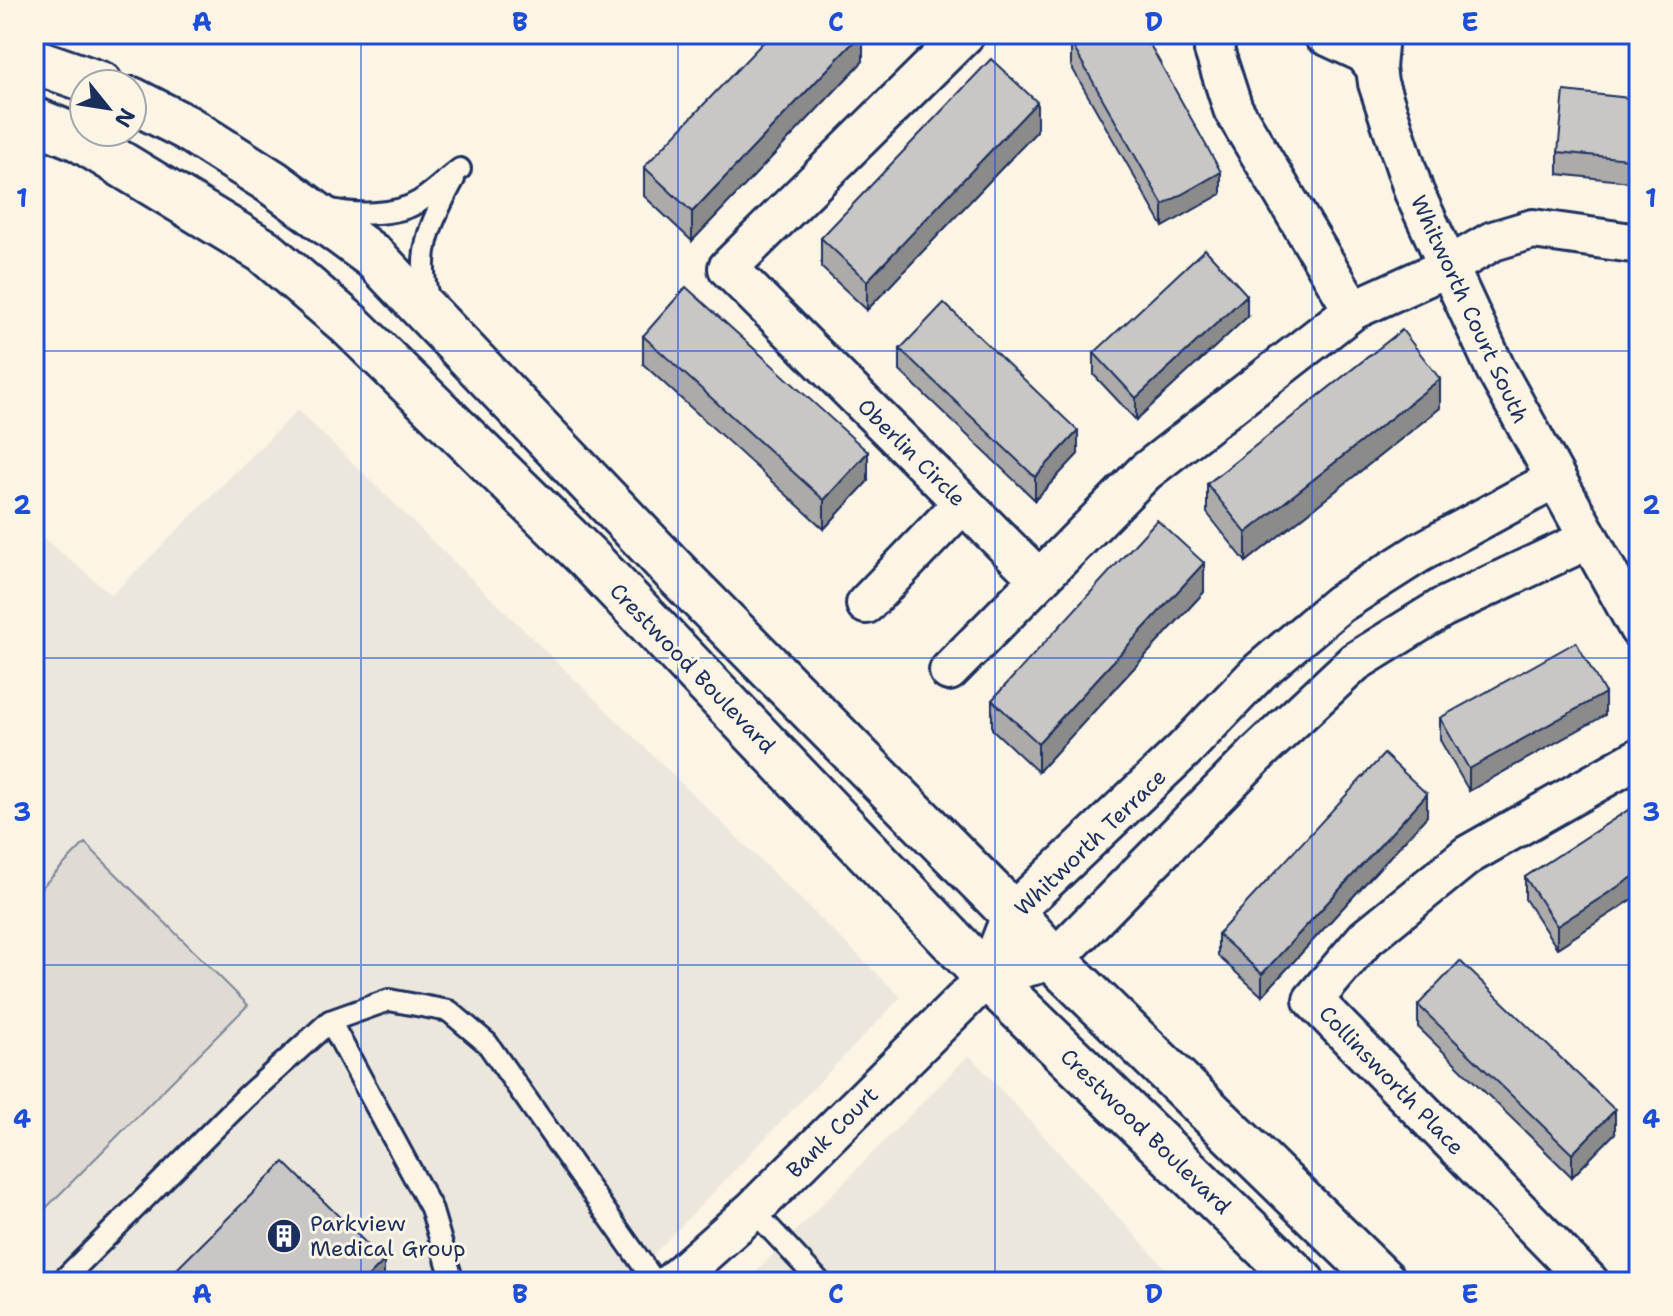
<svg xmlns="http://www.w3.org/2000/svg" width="1673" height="1316" font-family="'Shantell Sans',sans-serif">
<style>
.built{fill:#ece7dc}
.green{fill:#dfdbd4;stroke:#7d8599;stroke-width:2}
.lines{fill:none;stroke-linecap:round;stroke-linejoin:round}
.service-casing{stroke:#1b2f5e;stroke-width:26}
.minor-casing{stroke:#1b2f5e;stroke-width:44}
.secondary-casing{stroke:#1b2f5e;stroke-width:50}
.service{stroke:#fcf5e5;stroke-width:20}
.minor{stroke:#fcf5e5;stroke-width:38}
.secondary{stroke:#fcf5e5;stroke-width:44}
.wall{fill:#acabaa;stroke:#1b2f5e;stroke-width:2}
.shaded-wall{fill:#8c8b8b;stroke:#1b2f5e;stroke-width:2}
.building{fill:#c8c7c6;stroke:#1b2f5e;stroke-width:2}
.grid{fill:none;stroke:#1d4ed8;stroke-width:2;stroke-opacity:0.55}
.labels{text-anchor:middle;stroke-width:6;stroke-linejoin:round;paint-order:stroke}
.street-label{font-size:22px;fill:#1b2f5e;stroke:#fcf5e5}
.poi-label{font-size:22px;fill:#1b2f5e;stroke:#fcf5e5;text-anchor:start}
.neatline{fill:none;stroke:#1d4ed8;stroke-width:3}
.grid-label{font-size:26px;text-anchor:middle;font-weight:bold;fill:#1d4ed8}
</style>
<rect width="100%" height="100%" fill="#fcf5e5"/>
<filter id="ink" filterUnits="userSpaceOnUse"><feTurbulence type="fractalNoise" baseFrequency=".0125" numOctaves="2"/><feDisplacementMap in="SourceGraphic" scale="16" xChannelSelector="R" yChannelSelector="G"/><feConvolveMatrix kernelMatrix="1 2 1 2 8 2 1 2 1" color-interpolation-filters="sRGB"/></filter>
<g filter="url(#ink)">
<g class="built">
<path d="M298,410L901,997L627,1282H34V530L112,595Z"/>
<path d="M969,1055L1178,1282H746Z"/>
</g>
<path class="green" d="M85,843L248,1005L34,1220V895Z"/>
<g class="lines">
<g class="service-casing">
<g id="service">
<path d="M326,209C353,215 395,217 420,201C434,192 447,179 460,169"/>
<path d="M430,303C414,256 431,221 454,179"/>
<path d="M330,1021L431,1208L453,1282"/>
<path d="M753,1210L820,1282"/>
<path d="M61,1282L246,1097L330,1021L389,1000L449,1011L487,1043L655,1282"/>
</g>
</g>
<g class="minor-casing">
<g id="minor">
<path d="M965,34L728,268L1039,579"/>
<path d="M1217,34L1214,50L1233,109L1353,310"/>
<path d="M1323,34L1364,53L1376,68"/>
<path d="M1379,34L1376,68L1378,83L1414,192L1496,370L1639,629"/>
<path d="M866,604L963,503"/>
<path d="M949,671L1145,472L1353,310L1448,267L1493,241L1533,229L1639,244"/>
<path d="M987,977L1054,960L1258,753L1355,662L1442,608L1589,539"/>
<path d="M672,1282L753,1210L987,977L1012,913L1184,750L1260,671L1339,604L1419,553L1555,479"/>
<path d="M1589,1282L1313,1000L1366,938L1468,855L1639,758"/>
</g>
</g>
<g class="secondary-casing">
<g id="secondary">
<path d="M34,61L100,84"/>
<path d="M132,100L187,128L272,182L374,257L682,579L1012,913L1054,960L1384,1282"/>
<path d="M34,120L78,138L264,251L349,324L588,558L987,977L1302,1282"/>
</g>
</g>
<use href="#service" class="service"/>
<use href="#minor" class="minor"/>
<use href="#secondary" class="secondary"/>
</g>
<g class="wall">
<path d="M863,34V61L692,241L644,196V167Z"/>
<path d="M1071,43L1221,194L1163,227L1071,66Z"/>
<path d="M1639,99V183L1558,174V152Z"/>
<path d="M1037,131L867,310L821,267V238Z"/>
<path d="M1247,317L1136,420L1094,375V353Z"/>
<path d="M643,336L868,481L824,529L643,364Z"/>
<path d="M900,349L1078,454L1035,500L900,371Z"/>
<path d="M1440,408L1246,562L1207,513V484Z"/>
<path d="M1204,592L1038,772L992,729V700Z"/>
<path d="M1605,715L1469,791L1440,740V718Z"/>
<path d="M1639,803V895L1557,948L1525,899V877Z"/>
<path d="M1427,816L1262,996L1218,956V934Z"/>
<path d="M1418,1005L1615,1133L1572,1177L1418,1027Z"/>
</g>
<g class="shaded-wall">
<path d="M861,34H863V61L692,241V212Z"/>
<path d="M1037,102V131L867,310V281Z"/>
<path d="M1221,172V194L1163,227V205Z"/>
<path d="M1247,295V317L1136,420V398Z"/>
<path d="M1440,379V408L1246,562V533Z"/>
<path d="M1078,431V454L1035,500V477Z"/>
<path d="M868,452V481L824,529V500Z"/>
<path d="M1204,563V592L1038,772V743Z"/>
<path d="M1605,693V715L1469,791V769Z"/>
<path d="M1427,794V816L1262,996V974Z"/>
<path d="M1639,873V895L1557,948V926Z"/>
<path d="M1615,1110V1133L1572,1177V1154Z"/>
<path d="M384,1261V1282H363Z"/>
</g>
<g class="building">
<path d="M771,34H861L692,212L644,167Z"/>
<path d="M1087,34H1144L1221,172L1163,205L1071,43Z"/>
<path d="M991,59L1037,102L867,281L821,238Z"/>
<path d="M1564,91L1639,99V160L1558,152Z"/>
<path d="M1205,249L1247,295L1136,398L1094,353Z"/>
<path d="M686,287L868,452L824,500L643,336Z"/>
<path d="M944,303L1078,431L1035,477L900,349Z"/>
<path d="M1402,330L1440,379L1246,533L1207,484Z"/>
<path d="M1157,520L1204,563L1038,743L992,700Z"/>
<path d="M1576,642L1605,693L1469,769L1440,718Z"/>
<path d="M1384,754L1427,794L1262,974L1218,934Z"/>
<path d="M1639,803V873L1557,926L1525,877Z"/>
<path d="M1460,961L1615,1110L1572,1154L1418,1005Z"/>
<path d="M284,1162L384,1261L363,1282H164Z"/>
</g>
</g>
<path class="grid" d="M361,34V1282M678,34V1282M995,34V1282M1312,34V1282M34,351H1639M34,658H1639M34,965H1639"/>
<defs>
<g id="building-disc" transform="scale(1.8)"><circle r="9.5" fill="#1b2f5e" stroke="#fcf5e5"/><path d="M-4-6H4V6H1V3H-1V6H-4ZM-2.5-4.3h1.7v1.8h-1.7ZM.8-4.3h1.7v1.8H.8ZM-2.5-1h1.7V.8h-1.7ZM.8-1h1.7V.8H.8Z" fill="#fff"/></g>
</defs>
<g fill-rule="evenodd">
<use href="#building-disc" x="284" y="1236"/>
</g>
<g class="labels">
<g class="street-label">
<text transform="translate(1470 309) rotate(65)" y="8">Whitworth Court South</text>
<text transform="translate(912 452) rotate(45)" y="8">Oberlin Circle</text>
<text transform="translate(693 668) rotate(46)" y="8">Crestwood Boulevard</text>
<text transform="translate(1090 842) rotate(-44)" y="8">Whitworth Terrace</text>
<text transform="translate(1392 1080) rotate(46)" y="8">Collinsworth Place</text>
<text transform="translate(1146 1131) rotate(44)" y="8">Crestwood Boulevard</text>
<text transform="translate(832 1132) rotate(-45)" y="8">Bank Court</text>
</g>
<g class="poi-label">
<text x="310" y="1231">Parkview<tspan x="310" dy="25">Medical Group</tspan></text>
</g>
</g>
<rect width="1673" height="1316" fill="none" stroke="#fcf5e5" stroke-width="88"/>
<g transform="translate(108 108) rotate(120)"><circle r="38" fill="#fcf5e5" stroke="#a2a6af" stroke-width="2"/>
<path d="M0-6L14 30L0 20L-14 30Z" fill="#1b2f5e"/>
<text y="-12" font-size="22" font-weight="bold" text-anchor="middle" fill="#1b2f5e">N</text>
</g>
<rect x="44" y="44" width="1585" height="1228" class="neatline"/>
<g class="grid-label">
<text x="202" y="31">A</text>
<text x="520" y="31">B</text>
<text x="836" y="31">C</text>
<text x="1154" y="31">D</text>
<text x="1470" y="31">E</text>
<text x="22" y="207">1</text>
<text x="1651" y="207">1</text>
<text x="22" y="514">2</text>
<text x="1651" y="514">2</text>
<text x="22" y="821">3</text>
<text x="1651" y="821">3</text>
<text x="22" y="1128">4</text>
<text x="1651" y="1128">4</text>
<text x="202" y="1303">A</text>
<text x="520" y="1303">B</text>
<text x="836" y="1303">C</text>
<text x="1154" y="1303">D</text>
<text x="1470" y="1303">E</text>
</g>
</svg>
